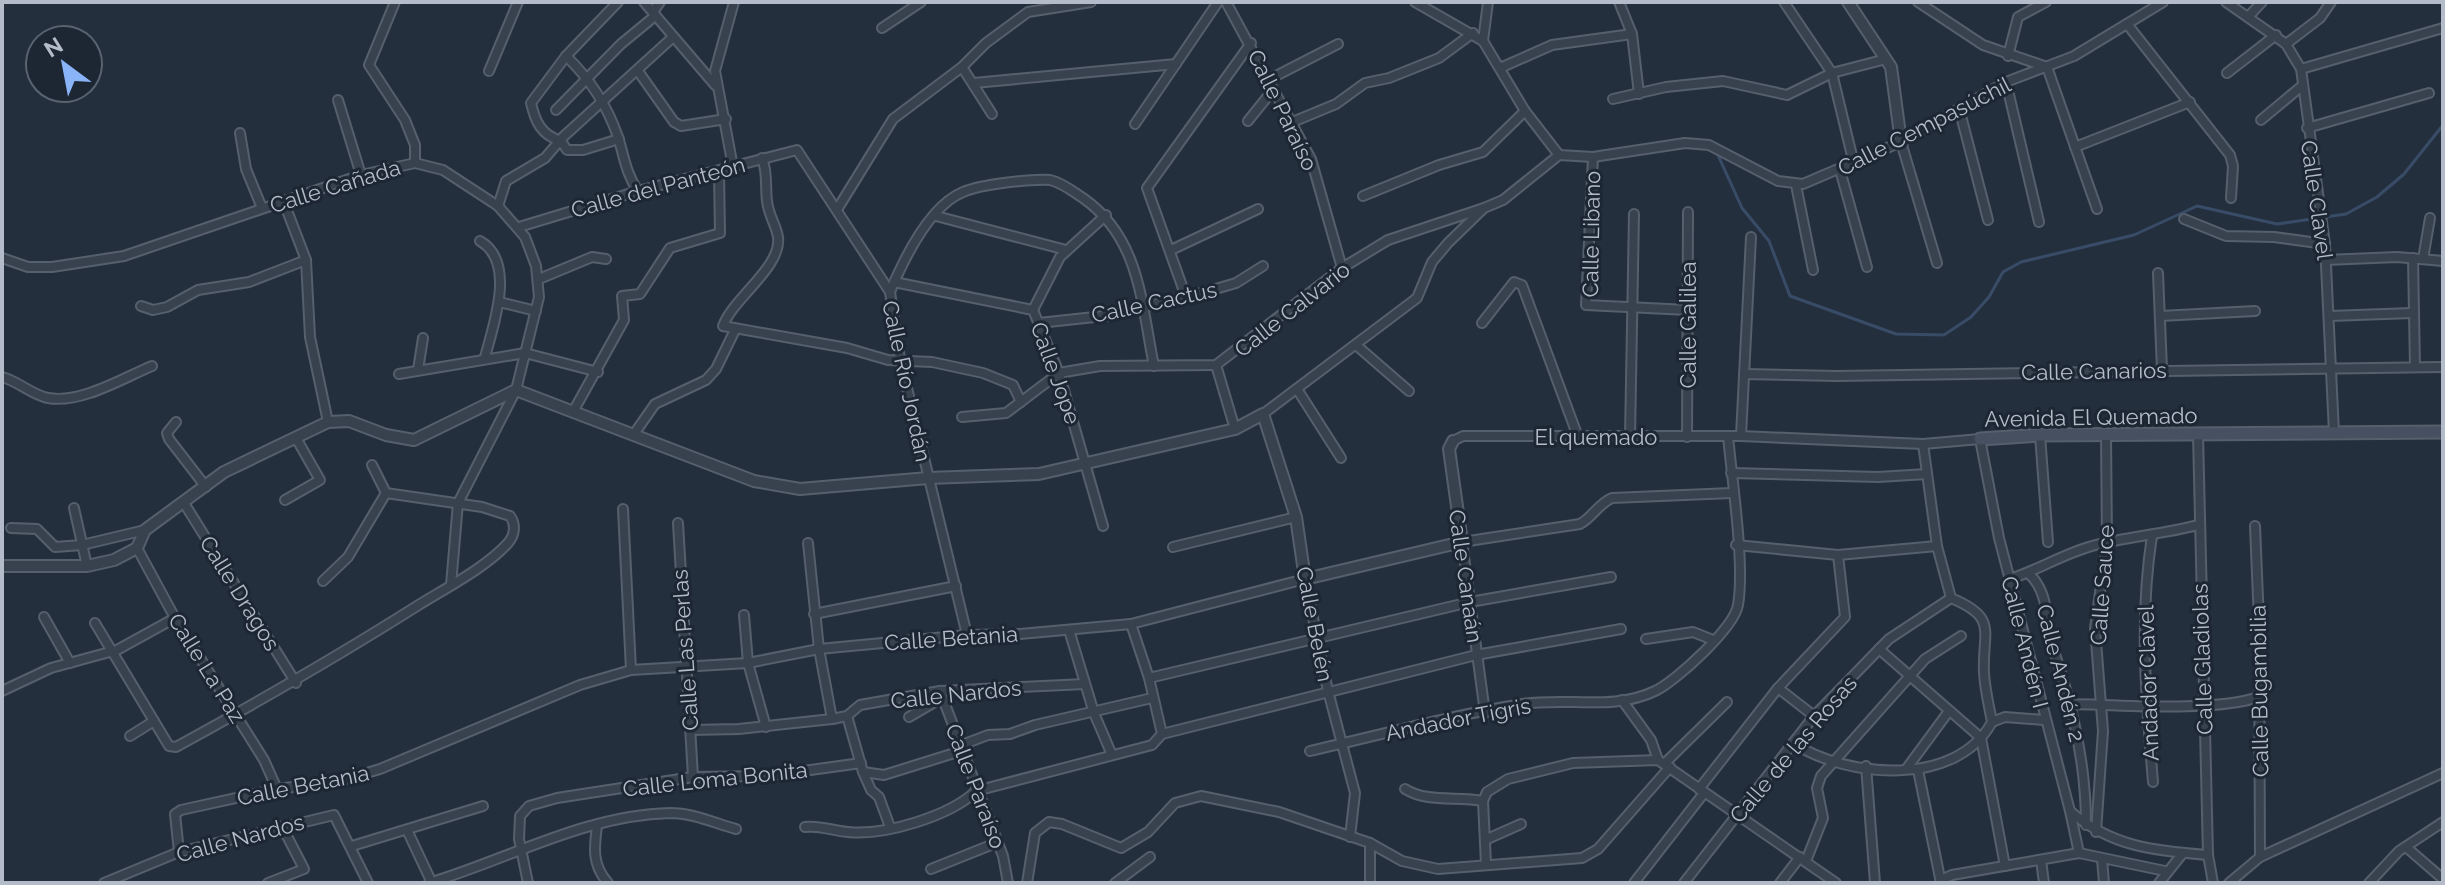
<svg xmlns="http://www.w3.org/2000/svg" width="2445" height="885" font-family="Raleway,sans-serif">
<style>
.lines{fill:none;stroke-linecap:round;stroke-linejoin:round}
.stream{stroke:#394c67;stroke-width:3}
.minor-casing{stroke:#565f6c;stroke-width:12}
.tertiary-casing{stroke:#565f6c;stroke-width:14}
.secondary-casing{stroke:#565f6c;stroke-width:15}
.minor{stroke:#38414e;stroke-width:8}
.tertiary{stroke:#38414e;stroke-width:10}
.secondary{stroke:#465061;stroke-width:11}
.labels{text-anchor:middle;stroke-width:6;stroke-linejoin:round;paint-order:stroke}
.street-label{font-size:22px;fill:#b4bcc9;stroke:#1d2633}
</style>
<rect width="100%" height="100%" fill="#242f3e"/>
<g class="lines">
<path class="stream" d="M1717,153L1742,208L1769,241L1790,296L1896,334L1944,335L1971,317L1989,297L2003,272L2021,262L2134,235L2197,206L2277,224L2346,214L2377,197L2404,174L2443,125"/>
<g class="minor-casing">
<g id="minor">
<path d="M395,2L369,65L405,120L415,145V163"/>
<path d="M644,2L715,85"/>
<path d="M1226,2L1311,159L1342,268"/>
<path d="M1415,2L1483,41L1525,111L1559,155L1593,157L1685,143L1709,145L1778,181L1803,184L1901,142L2006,82L2074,56L2163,2"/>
<path d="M1619,2L1632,34L1639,94"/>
<path d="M1784,2L1832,73L1854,164"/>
<path d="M1918,2L1983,45L2047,67L2097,209"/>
<path d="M2226,2L2286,44L2301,69L2325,244L2334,433"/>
<path d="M653,12L660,2"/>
<path d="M2248,17L2262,2"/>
<path d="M2127,24L2230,155L2233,166L2231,198"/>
<path d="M882,28L921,2"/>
<path d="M1483,41L1488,2"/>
<path d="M2286,44L2320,18L2331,2"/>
<path d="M566,56C590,79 607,105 618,137C624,156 626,174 638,191"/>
<path d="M2008,56L2018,17L2046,2"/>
<path d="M962,67L992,114"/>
<path d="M1500,68L1552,45L1632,34"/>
<path d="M2301,69L2443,28"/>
<path d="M489,71L518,2"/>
<path d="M638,71L674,122L681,126L726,119"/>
<path d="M2227,73L2276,35"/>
<path d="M1268,80L1338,44"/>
<path d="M2006,82L2039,222"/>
<path d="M974,83L1176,64"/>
<path d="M1613,99L1666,87L1723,81L1787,95L1832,73L1886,59"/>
<path d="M338,100L361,175"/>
<path d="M1959,108L1988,220"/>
<path d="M556,110L621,44L655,16"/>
<path d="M2261,120L2303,85"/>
<path d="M1248,121L1272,91"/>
<path d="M1290,123L1336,104L1365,83L1389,78L1439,58L1473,33"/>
<path d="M1135,124L1218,2"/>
<path d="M2307,128L2429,93"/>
<path d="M240,133L246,169L262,208"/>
<path d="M561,141C541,135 535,121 531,103L566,56L618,2"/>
<path d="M561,141L567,150H583L619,139"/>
<path d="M1901,142L1937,263"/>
<path d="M2075,147L2190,102"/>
<path d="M1593,157L1586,305L1688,310"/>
<path d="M762,158C768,173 765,186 767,201C768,214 776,225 778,237C782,267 733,298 723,326L847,348L888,360L932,362L983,373L1013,385L1021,402"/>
<path d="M733,167L715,71L734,2"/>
<path d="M1840,170L1867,267"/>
<path d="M1796,185L1813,270"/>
<path d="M1363,196L1439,165L1483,152L1525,111"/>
<path d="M283,200L306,260L310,337L328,422"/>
<path d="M498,206L506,181L545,158L563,137L672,38"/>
<path d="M838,208L893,119L962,67L986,43L1028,12L1091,2"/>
<path d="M936,216L1066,250"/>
<path d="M2184,219L2226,236L2274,237L2325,244"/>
<path d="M519,227L638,191L797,150L890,292L900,359L967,635"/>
<path d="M480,241C517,262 493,326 485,357"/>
<path d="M1171,250L1258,209"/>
<path d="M2,258L28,267H52L124,256L361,175L415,163L443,170L498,206L525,237L536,266L539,297L516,390L458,503L451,585"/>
<path d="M2413,258L2415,367"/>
<path d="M2423,259L2430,218"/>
<path d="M2326,260L2397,257L2443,261"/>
<path d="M2158,273L2162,370"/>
<path d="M539,279L592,257L606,259"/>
<path d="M894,282L1033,310L1059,373L1103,526"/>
<path d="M890,292C903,261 929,206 963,192C982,184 1029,179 1050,180C1063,183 1072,191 1083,198C1140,238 1141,302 1154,366"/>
<path d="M1186,297L1147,188L1251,43"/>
<path d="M499,302L536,311"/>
<path d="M141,306L153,310L167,307L198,290L249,282L306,260"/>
<path d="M1033,310L1060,257L1106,215"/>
<path d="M2160,316L2255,311"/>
<path d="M2330,316L2412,313"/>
<path d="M1039,323L1113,315L1219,288L1236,283L1263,266"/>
<path d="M1482,323L1514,282L1522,285L1578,437"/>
<path d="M1356,345L1409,391"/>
<path d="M1216,365L1235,429"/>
<path d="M418,370L423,338"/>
<path d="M399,374L525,353L598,372"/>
<path d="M1744,374L1837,376L2443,367"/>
<path d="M2,377C18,381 32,395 48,398C81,404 123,378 152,366"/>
<path d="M1297,389L1341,458"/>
<path d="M574,410L624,320L622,296L640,294L670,248L720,233L719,172"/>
<path d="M1263,414L1417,298L1432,262L1448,243L1484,208L1503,200L1559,155"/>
<path d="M962,417L1006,413L1059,373L1100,366L1216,365L1342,268L1388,240L1484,208"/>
<path d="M176,422L167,433L169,439L206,487"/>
<path d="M634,434L655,404L706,380L716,369L735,330"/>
<path d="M2198,434L2208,855L2213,883"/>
<path d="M2040,435L2048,542"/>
<path d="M1741,436L1751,237"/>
<path d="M1630,437L1634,214"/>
<path d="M1687,437L1688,212"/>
<path d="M1453,441L1463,436H1741L1923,444L1980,439L1999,538L2070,811C2111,847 2156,851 2208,855"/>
<path d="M1731,473L1878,477L1927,474"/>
<path d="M285,500L320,480L296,438"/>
<path d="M184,503L296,683"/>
<path d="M74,508L87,566"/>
<path d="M623,509L631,670"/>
<path d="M678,523L693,777"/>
<path d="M2255,526L2259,622L2260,857"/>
<path d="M11,528L37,529L55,547L82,545L145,530"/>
<path d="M2152,536C2139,619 2146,699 2153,782"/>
<path d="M808,543L819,649L832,719"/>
<path d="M1736,545L1838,555L1937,546"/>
<path d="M1173,547L1296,517"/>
<path d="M137,548L175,618L264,760L277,789"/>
<path d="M2028,573C2051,592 2045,628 2055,654C2074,710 2086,765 2086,825"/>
<path d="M2010,579C2038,570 2063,554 2092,546C2125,537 2164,534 2198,525"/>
<path d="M323,581L348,557L386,493"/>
<path d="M814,614L956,586"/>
<path d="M744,615L748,663L766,727"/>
<path d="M44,617L70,663"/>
<path d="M95,623L169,746L176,747C258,702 338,656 417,606C444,589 487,567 508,543C515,535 516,524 510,516L482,507L386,493L372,465"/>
<path d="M1069,630L1094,713L1112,755"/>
<path d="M1646,639L1693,632L1713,640"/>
<path d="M1879,649L1981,738L2005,866"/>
<path d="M1149,678L1470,602L1611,577"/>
<path d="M1778,688L1814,716"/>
<path d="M2,691L51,668L117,650L175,618"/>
<path d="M940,691L1003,856L1008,883"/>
<path d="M1622,700L1651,740L1658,760"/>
<path d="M2072,704C2121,705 2215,712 2259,697"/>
<path d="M1485,713L1462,542L1580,524C1593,517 1598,504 1612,498L1732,493"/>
<path d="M847,716L863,772L871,790L879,797L890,827"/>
<path d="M909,717L933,703L940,691"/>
<path d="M1992,722L2005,717L2044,720"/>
<path d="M690,730L739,729L832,719L847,716L860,705L940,691L1085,684"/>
<path d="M1162,734L1476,655L1621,629"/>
<path d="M130,736L154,721"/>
<path d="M1793,743C1847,778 1956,788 1992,722C1989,706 1985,690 1984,673C1982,631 1999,618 1951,598L1937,546L1923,444"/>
<path d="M959,746L988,735L1010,734L1035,725L1152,698"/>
<path d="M1310,751C1381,735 1451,715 1523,704C1566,697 1614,711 1655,691C1676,681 1734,628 1738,605C1745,565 1732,480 1728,436"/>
<path d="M1664,764L1727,702"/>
<path d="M1866,766L1875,883"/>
<path d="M1907,768L1949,711"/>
<path d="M1918,770L1941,883"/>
<path d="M863,772L884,775L961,751"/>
<path d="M1405,789C1427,803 1457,796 1483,801"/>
<path d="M1699,789L1778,688L1845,617L1838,555"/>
<path d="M2070,811L2079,853"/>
<path d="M597,826C594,848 592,865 608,883"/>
<path d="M805,827C821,825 832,831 848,832C884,836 950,816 976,791L1152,745L1162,734L1149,678L1131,624"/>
<path d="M407,830L432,883"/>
<path d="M2096,832L2103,731L2095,628L2107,543L2106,434"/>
<path d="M1485,840L1521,824"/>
<path d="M352,846L483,806"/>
<path d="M2406,847L2443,879"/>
<path d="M179,852L175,814L181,810L277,789L340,781L380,769L580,685L631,670L748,663L819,649L967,635L1020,634L1131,624L1305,579L1328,691L1355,793L1350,837"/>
<path d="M2102,859L2104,883"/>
<path d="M2041,860L2044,883"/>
<path d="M1806,861L1823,818L1817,788L1821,776L1925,659L1961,636"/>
<path d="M1486,864L1483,801L1487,792L1508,779L1573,763L1658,760L1836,883"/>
<path d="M931,869L996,843"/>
<path d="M1941,880L1952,875L2079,853L2165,871"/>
<path d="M104,883L179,852L334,815L368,883"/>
<path d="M268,883L304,869L287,836L278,826"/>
<path d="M429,883C509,859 585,815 670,813C693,813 714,823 736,829"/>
<path d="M528,883L519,839L520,816L529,806L557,798L693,777L767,776L861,763"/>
<path d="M1027,883L1035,833L1049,822L1062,824L1121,848L1148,832L1175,803L1201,796L1279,812L1370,843L1402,861L1438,869L1582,858L1598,849L1670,767"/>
<path d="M1115,883L1150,857"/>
<path d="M1370,883V843"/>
<path d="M1634,883L1704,793"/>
<path d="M1684,883L1814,716L1889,639L1951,598"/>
<path d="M1780,883L1800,857"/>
<path d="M2159,883L2183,853"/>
<path d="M2229,883L2260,857L2443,773"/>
<path d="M2369,883L2399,851L2443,822"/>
</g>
</g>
<g class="tertiary-casing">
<g id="tertiary">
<path d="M1848,2L1891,67L1901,142"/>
<path d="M2,566H87L114,560L137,548L145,530L224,472L328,422L349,421L386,435L414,440L516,390L754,481L800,489L928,478L1039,474L1235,429L1263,414L1296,517L1305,579L1462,542L1449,449L1453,441"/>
</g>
</g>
<g class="secondary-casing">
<path id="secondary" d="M1980,439L2040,435L2443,432"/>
</g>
<use href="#minor" class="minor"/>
<use href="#tertiary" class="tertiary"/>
<use href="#secondary" class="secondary"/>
</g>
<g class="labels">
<g class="street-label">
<text transform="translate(1283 110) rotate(64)" y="8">Calle Paraíso</text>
<text transform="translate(1924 126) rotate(-27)" y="8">Calle Cempasúchil</text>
<text transform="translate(335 186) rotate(-17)" y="8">Calle Cañada</text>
<text transform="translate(658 187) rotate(-15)" y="8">Calle del Panteón</text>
<text transform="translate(2317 200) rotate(82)" y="8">Calle Clavel</text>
<text transform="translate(1591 234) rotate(-89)" y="8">Calle Libano</text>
<text transform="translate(1154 302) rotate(-12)" y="8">Calle Cactus</text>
<text transform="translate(1292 309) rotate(-38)" y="8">Calle Calvario</text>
<text transform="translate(1688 325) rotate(-90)" y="8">Calle Galilea</text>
<text transform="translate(2094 371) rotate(-1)" y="8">Calle Canarios</text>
<text transform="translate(1056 373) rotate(70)" y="8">Calle Jope</text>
<text transform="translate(907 381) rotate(78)" y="8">Calle Río Jordán</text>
<text transform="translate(2091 417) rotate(-1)" y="8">Avenida El Quemado</text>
<text x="1596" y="445">El quemado</text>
<text transform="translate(1466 576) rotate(82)" y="8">Calle Canaán</text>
<text transform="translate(2102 585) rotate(-86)" y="8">Calle Sauce</text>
<text transform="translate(240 593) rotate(58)" y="8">Calle Dragos</text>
<text transform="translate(1315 624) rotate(79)" y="8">Calle Belén</text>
<text transform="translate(951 638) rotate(-4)" y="8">Calle Betania</text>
<text transform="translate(2025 642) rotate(76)" y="8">Calle Andén I</text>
<text transform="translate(685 650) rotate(-94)" y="8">Calle Las Perlas</text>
<text transform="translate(2202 659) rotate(-92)" y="8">Calle Gladiolas</text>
<text transform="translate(207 668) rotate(58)" y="8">Calle La Paz</text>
<text transform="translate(2061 673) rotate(76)" y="8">Calle Andén 2</text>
<text transform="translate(2148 683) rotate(-92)" y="8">Andador Clavel</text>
<text transform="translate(2259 691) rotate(-91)" y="8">Calle Bugambilia</text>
<text transform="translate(956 694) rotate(-6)" y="8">Calle Nardos</text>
<text transform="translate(1458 719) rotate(-11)" y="8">Andador Tigris</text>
<text transform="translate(1793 749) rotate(-50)" y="8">Calle de las Rosas</text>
<text transform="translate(715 779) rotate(-6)" y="8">Calle Loma Bonita</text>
<text transform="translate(303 785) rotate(-11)" y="8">Calle Betania</text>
<text transform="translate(976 786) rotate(69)" y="8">Calle Paraíso</text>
<text transform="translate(240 838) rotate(-15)" y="8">Calle Nardos</text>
</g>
</g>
<rect width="2445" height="885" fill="none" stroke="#b4bcc9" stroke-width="8"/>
<g transform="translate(64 64) rotate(328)"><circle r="38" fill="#1d2633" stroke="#59626f" stroke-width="2"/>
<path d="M0-6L14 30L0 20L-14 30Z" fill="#8ab4f8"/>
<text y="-12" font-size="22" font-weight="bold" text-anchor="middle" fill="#b4bcc9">N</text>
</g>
</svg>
